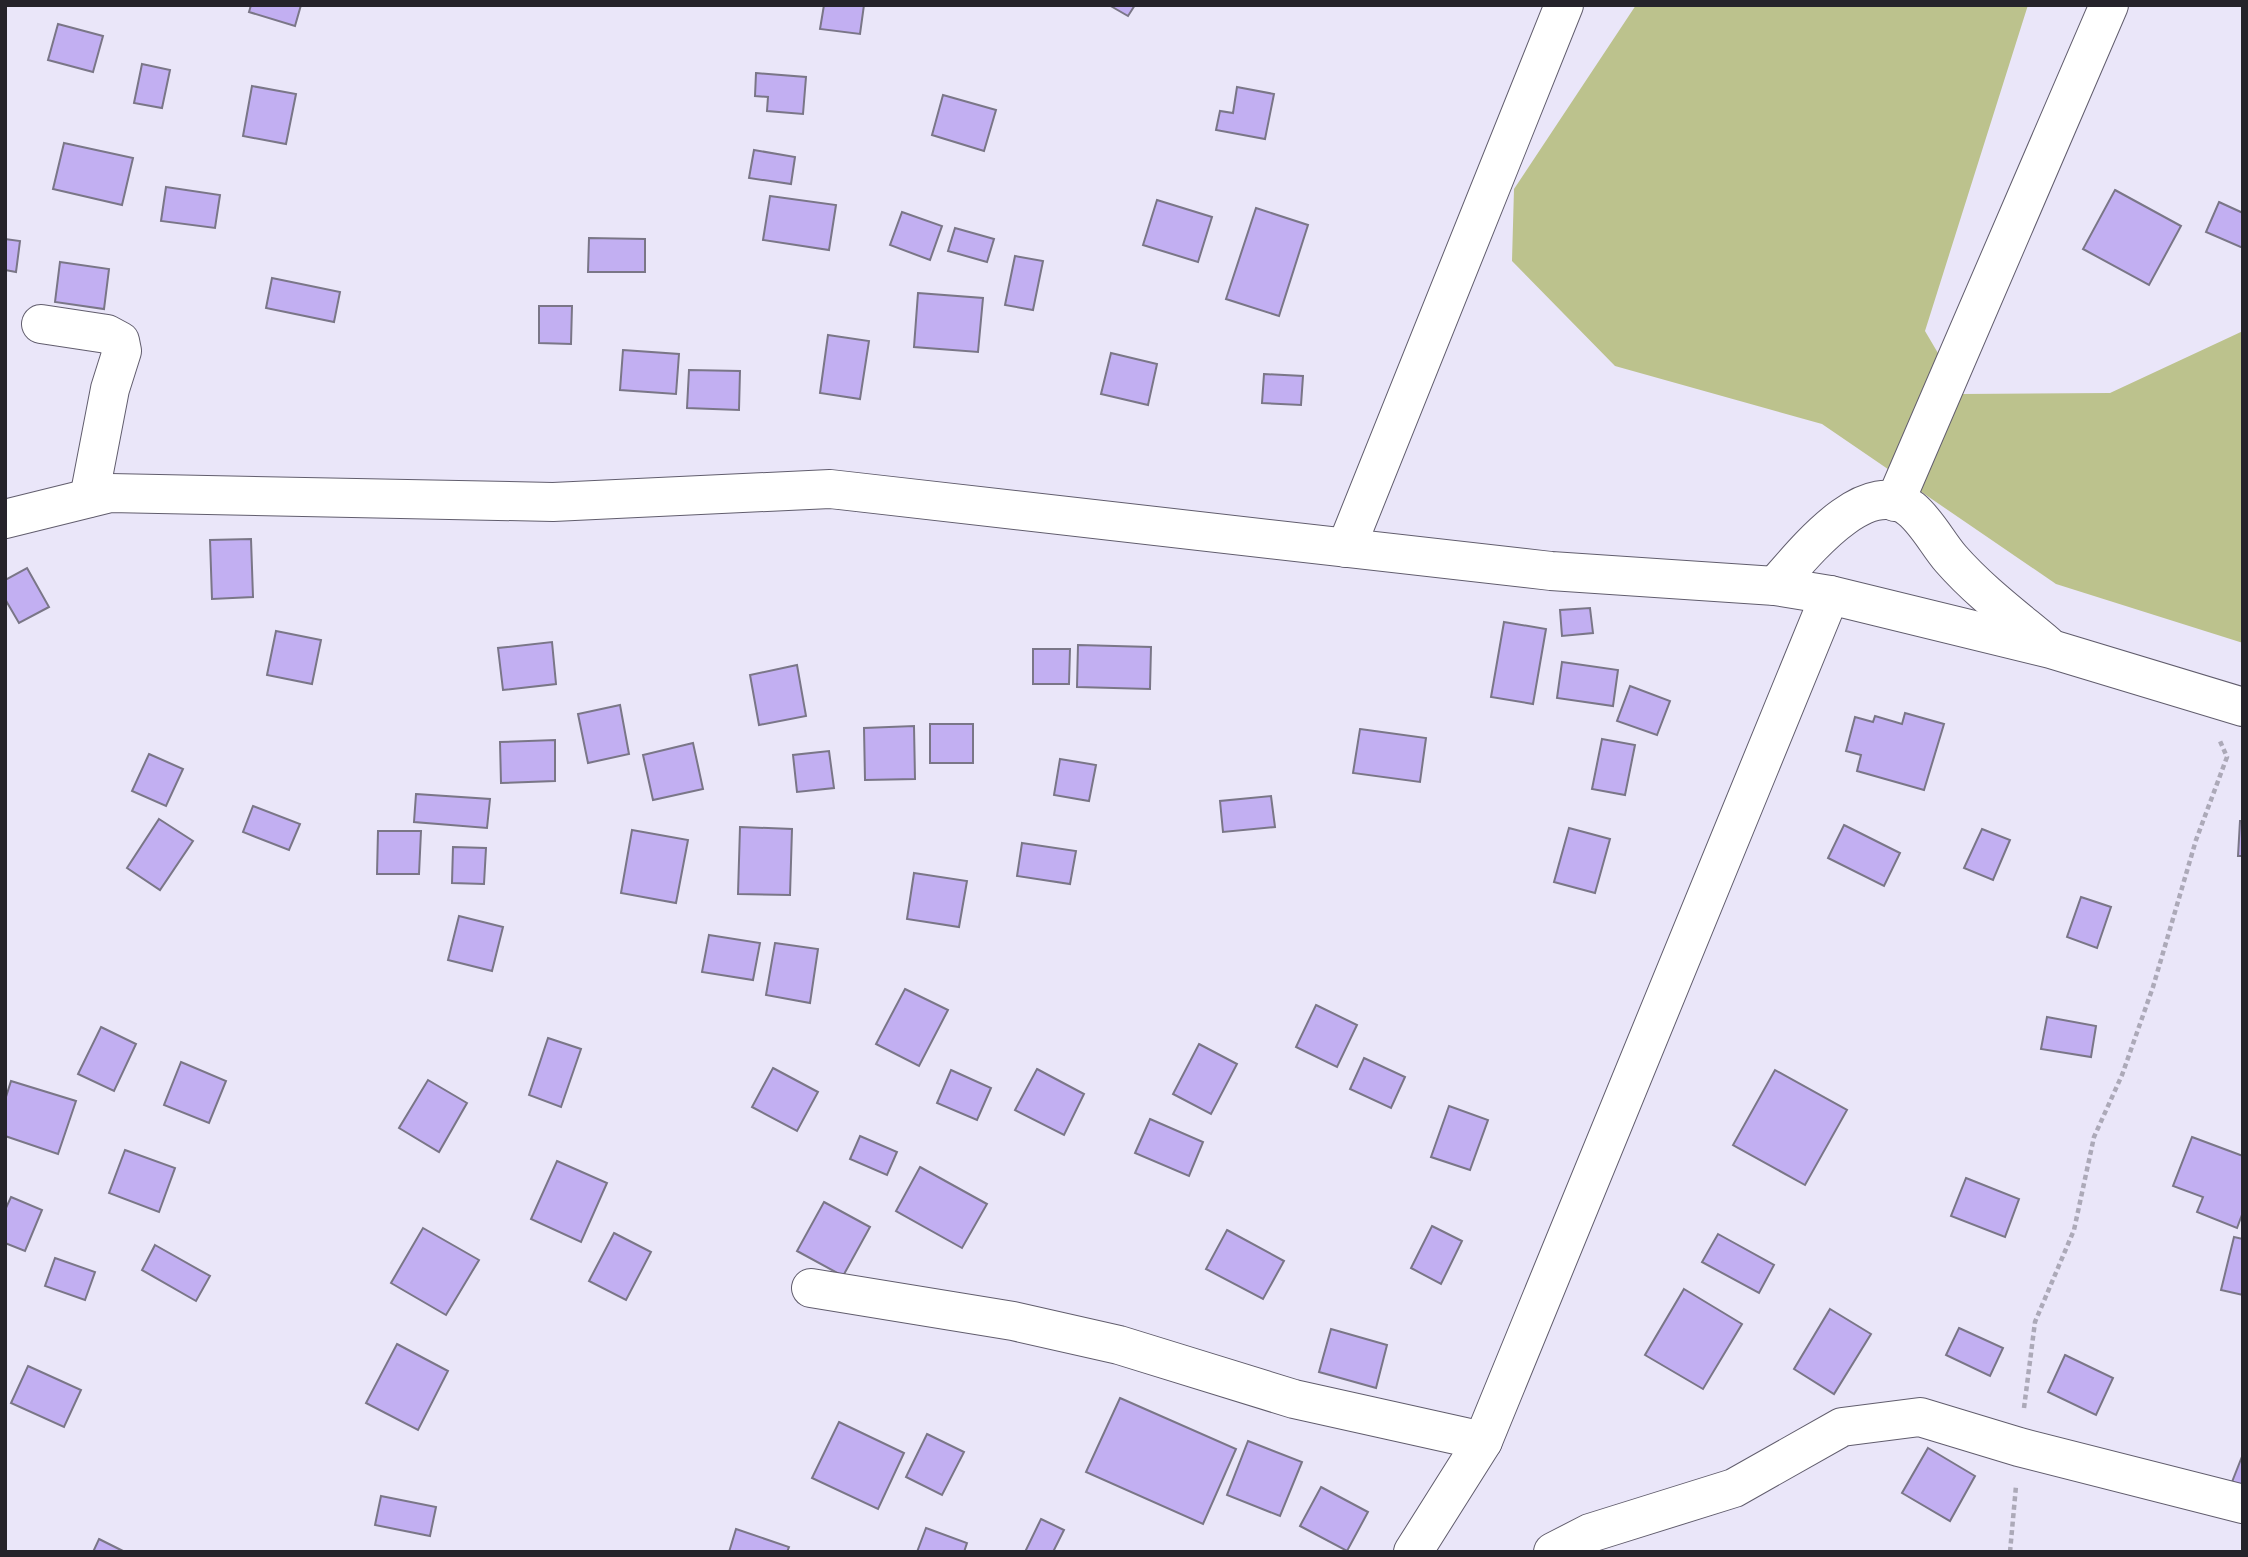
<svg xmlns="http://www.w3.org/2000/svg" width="2248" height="1557" font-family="'Source Sans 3',sans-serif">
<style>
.green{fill:#bcc28d}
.building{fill:#c2aff2;stroke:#7a7687;stroke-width:2}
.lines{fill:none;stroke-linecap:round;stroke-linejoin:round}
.minor-casing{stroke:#615d6d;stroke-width:40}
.path{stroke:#aca9b8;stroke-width:4.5;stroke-dasharray:5 3.5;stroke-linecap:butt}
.minor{stroke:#fff;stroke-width:38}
</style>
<rect width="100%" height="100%" fill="#eae6f9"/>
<path class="green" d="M1636,5H2028L1925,331L1962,394L2110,393L2243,331V643L2056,584L1822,424L1615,366L1512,261L1514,189Z"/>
<g class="building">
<path d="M251,5H301L295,26L249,12Z"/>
<path d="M824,5H864L860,34L820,29Z"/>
<path d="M1109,5H1135L1128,16Z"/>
<path d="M58,24L103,36L93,72L48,60Z"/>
<path d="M142,64L170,70L162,108L134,103Z"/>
<path d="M756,73L806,77L803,114L767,111L768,97L755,96Z"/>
<path d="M252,86L296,94L286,144L243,136Z"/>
<path d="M1237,87L1274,94L1265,139L1216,130L1220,111L1233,113Z"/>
<path d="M943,95L996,110L984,151L932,135Z"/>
<path d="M64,143L133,158L122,205L53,189Z"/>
<path d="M754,150L795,157L791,184L749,178Z"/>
<path d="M166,187L220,195L215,228L161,221Z"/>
<path d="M2115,190L2181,226L2149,285L2083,249Z"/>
<path d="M770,196L836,205L829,250L763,240Z"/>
<path d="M1157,200L1212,217L1198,262L1143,245Z"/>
<path d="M2219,202L2243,213V248L2206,232Z"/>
<path d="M1256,208L1308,225L1279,316L1226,299Z"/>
<path d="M902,212L942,226L930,260L890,245Z"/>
<path d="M955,228L994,239L987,262L948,251Z"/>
<path d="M589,238L645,239V272H588Z"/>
<path d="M5,239L20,241L16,272L5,270Z"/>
<path d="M1015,256L1043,261L1033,310L1005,305Z"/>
<path d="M60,262L109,269L104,309L55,302Z"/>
<path d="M272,278L340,292L334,322L266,308Z"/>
<path d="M918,293L983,298L978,352L914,347Z"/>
<path d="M539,306H572L571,344L539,343Z"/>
<path d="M828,335L869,341L860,399L820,393Z"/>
<path d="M623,350L679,354L676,394L620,390Z"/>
<path d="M1111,353L1157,364L1148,405L1101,394Z"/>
<path d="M689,370L740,371L739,410L687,408Z"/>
<path d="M1264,374L1303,376L1301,405L1262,403Z"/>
<path d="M251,539L253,597L212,599L210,540Z"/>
<path d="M27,568L49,607L19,623L5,599V580Z"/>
<path d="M1590,608L1593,633L1562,636L1560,610Z"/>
<path d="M1504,622L1546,629L1533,704L1491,697Z"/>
<path d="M276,631L321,640L312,684L267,675Z"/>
<path d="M552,642L556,684L503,690L498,648Z"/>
<path d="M1078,645L1151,647L1150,689L1077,687Z"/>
<path d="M1033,649H1070L1069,684H1033Z"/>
<path d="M1562,662L1618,670L1613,706L1557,698Z"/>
<path d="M797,665L806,716L759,725L750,675Z"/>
<path d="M1630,686L1670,701L1657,735L1617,721Z"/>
<path d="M620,705L629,754L588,763L578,714Z"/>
<path d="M1905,713L1944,724L1924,790L1857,771L1861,755L1846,751L1855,717L1873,722L1875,716L1902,724Z"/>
<rect x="930" y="724" width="43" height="39"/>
<path d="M914,726L915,779L865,780L864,728Z"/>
<path d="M1360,729L1426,738L1420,782L1353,773Z"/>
<path d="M1602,739L1635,745L1625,795L1592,789Z"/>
<path d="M555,740V781L501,783L500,742Z"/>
<path d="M693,743L703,789L653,800L643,755Z"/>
<path d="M829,751L834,788L797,792L793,755Z"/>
<path d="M149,754L183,769L166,806L132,791Z"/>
<path d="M1060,759L1096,765L1089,801L1054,795Z"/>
<path d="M416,794L490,799L487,828L414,822Z"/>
<path d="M1271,796L1275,827L1223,832L1220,801Z"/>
<path d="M253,806L300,824L289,850L243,832Z"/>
<path d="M159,819L193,841L160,890L127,868Z"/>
<path d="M2240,821H2243V856H2238Z"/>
<path d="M1844,825L1900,853L1884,886L1828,858Z"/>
<path d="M740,827L792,829L790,895L738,894Z"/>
<path d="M1569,828L1610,839L1595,893L1554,882Z"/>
<path d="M1982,829L2010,840L1993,880L1964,868Z"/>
<path d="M632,830L688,840L676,903L621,893Z"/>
<path d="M378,831H421L419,874H377Z"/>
<path d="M1022,843L1076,851L1070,884L1017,876Z"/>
<path d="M453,847L486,848L484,884L452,883Z"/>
<path d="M914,873L967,881L959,927L907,919Z"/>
<path d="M2081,897L2111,907L2097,948L2067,937Z"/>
<path d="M459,916L503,927L492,971L448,960Z"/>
<path d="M709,935L760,943L753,980L702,972Z"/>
<path d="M775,943L818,949L810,1003L766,995Z"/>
<path d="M905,989L948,1010L919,1066L876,1044Z"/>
<path d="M1316,1005L1357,1025L1337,1067L1296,1047Z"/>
<path d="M2047,1017L2096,1026L2091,1057L2041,1049Z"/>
<path d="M101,1027L136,1044L114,1091L78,1074Z"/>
<path d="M548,1038L581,1049L561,1107L529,1095Z"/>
<path d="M1199,1044L1237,1064L1211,1114L1173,1094Z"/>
<path d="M1364,1058L1405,1077L1391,1108L1350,1089Z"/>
<path d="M181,1062L226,1081L209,1123L164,1105Z"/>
<path d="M773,1068L818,1092L797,1131L752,1107Z"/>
<path d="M1037,1069L1084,1094L1064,1135L1015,1110Z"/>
<path d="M951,1070L991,1088L977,1120L937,1103Z"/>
<path d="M1775,1070L1847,1110L1805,1185L1733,1145Z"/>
<path d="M428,1080L467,1103L439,1152L399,1128Z"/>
<path d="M11,1081L76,1101L58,1154L5,1136V1100Z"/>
<path d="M1449,1106L1488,1120L1470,1170L1431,1157Z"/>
<path d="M1150,1119L1203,1142L1189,1176L1135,1153Z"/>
<path d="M860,1136L897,1152L887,1175L850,1159Z"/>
<path d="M2192,1137L2243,1156V1212L2237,1228L2197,1212L2203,1197L2173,1186Z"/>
<path d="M125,1150L175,1168L159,1212L109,1193Z"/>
<path d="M557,1161L607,1183L581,1242L531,1219Z"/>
<path d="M920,1167L987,1204L962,1248L896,1211Z"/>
<path d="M1966,1178L2019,1199L2005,1237L1951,1216Z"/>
<path d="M11,1197L42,1210L25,1251L5,1243V1210Z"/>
<path d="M824,1202L870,1227L843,1276L797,1251Z"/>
<path d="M1432,1226L1462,1241L1441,1284L1411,1268Z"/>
<path d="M423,1228L479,1260L446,1315L391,1283Z"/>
<path d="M1227,1230L1284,1261L1263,1299L1206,1269Z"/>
<path d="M614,1233L651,1252L626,1300L589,1281Z"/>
<path d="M1718,1234L1774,1265L1759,1293L1702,1262Z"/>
<path d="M2234,1237L2243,1239V1295L2221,1290Z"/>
<path d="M155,1245L210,1276L196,1301L142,1270Z"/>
<path d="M55,1258L95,1272L85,1300L45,1286Z"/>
<path d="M1684,1289L1742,1324L1703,1389L1645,1355Z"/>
<path d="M1830,1309L1871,1334L1834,1394L1794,1369Z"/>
<path d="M1959,1328L2003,1348L1990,1376L1946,1355Z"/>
<path d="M1331,1329L1387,1345L1376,1388L1319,1372Z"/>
<path d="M397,1344L448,1371L418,1430L366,1403Z"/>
<path d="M2065,1355L2113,1378L2096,1415L2048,1392Z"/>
<path d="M28,1366L81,1390L64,1427L11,1403Z"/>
<path d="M1120,1398L1236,1449L1203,1524L1086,1472Z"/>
<path d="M839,1422L904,1453L878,1509L812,1478Z"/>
<path d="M927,1434L964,1452L942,1495L906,1477Z"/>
<path d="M1248,1441L1302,1462L1280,1516L1227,1495Z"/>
<path d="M1928,1448L1975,1476L1950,1521L1902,1493Z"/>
<path d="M2243,1454V1487L2232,1482Z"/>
<path d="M1321,1487L1368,1512L1347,1551L1300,1526Z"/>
<path d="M381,1496L436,1507L430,1536L375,1525Z"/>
<path d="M1041,1519L1064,1530L1053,1552H1025Z"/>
<path d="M926,1528L967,1543L964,1552H917Z"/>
<path d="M736,1529L789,1547L787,1552H729Z"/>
<path d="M99,1539L125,1552H93Z"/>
</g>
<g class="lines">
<g class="minor-casing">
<g id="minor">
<path d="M41,324L107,334L120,341L122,351L110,389L89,498"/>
<path d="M1895,502L2109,5"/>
<path d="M5,519L110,493L553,502L830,489L1551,571L1775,586L1830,595L2051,649L2243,707"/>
<path d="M1346,548L1564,5"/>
<path d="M1775,586C1801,557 1866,472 1911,509C1927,522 1938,544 1951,559C1979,591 2015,618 2047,645"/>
<path d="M811,1288L1013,1321L1119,1345L1294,1399L1483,1441"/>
<path d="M1413,1552L1483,1441L1830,595"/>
<path d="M1553,1552L1590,1533L1734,1488L1842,1427L1920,1417L2019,1447L2243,1504"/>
</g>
</g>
<g class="path">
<path d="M2024,1408L2035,1322L2074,1230L2094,1137L2122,1075L2153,987L2196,840L2227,757L2220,741"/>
<path d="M2010,1552L2016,1486"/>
</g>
<use href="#minor" class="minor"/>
</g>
<rect width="2248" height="1557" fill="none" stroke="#25232a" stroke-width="14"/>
</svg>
